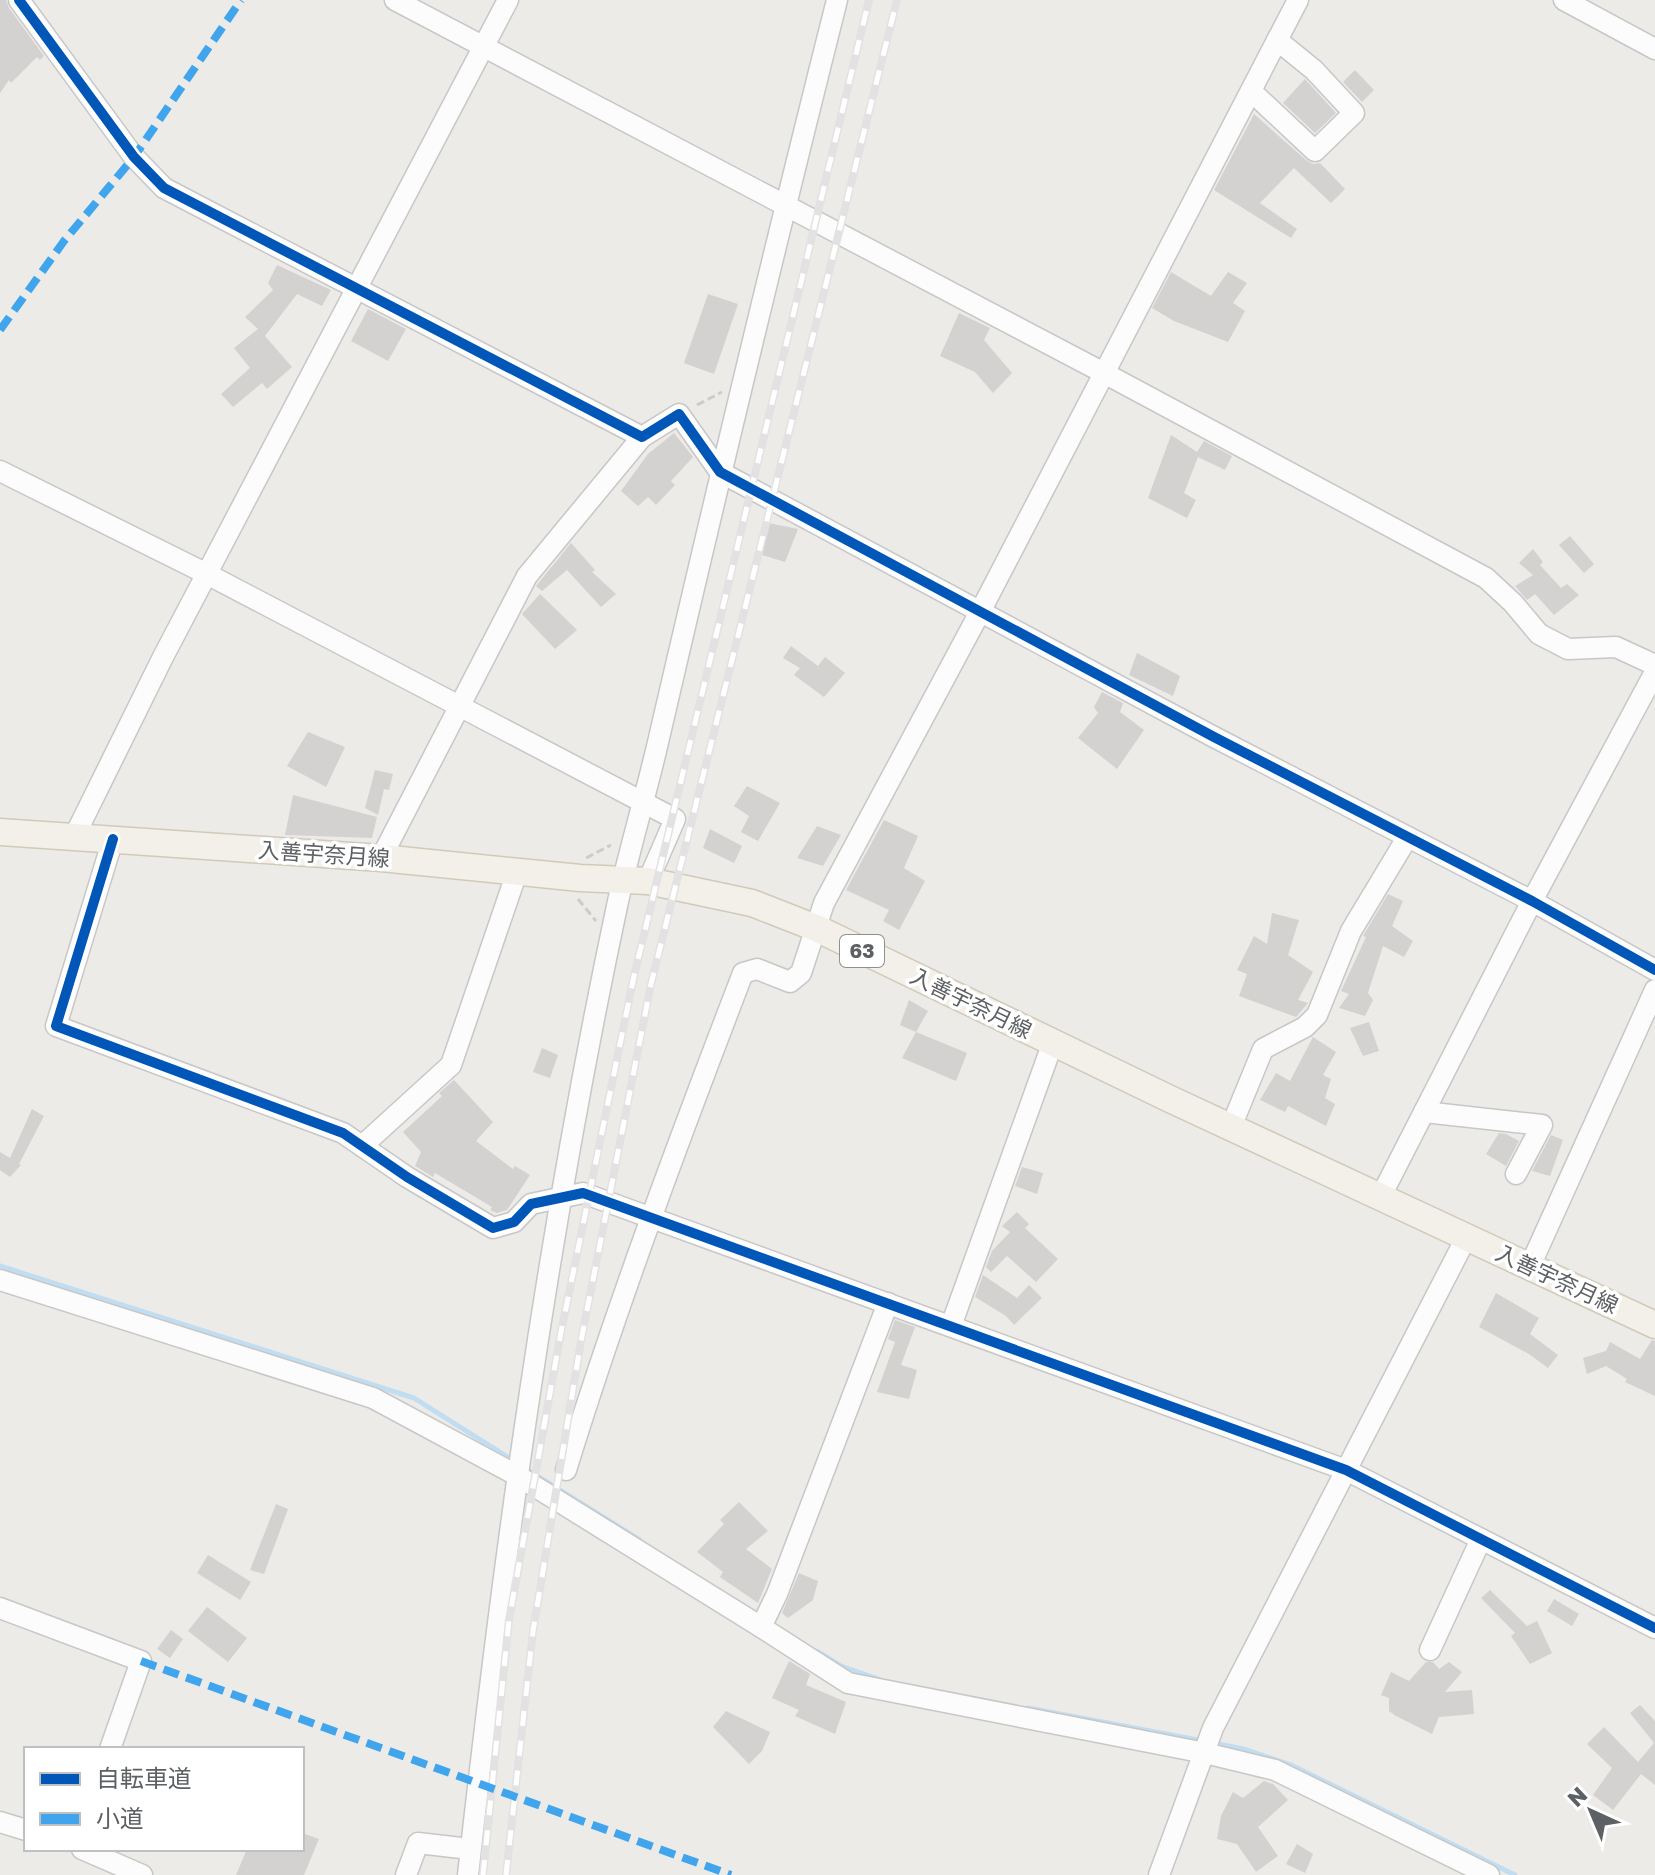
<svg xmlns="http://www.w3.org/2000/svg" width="1655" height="1875" font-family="'Golos Text','Noto Sans JP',sans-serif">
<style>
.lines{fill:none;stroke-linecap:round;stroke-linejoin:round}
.stream{stroke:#c1ddf1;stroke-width:5}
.building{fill:#d3d2d0}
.minor-casing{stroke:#c7c7c7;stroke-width:23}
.major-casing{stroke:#d1cab9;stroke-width:29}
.path{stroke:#cacdcb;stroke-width:3;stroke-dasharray:8 4;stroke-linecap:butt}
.minor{stroke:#fcfcfc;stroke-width:20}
.major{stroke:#f2f0e9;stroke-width:26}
.rail-casing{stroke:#e3e2e2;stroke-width:8}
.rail{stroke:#fff;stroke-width:5;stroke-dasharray:15;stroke-linecap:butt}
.quiet{stroke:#41a5ee;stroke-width:8;stroke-dasharray:16 8;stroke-linecap:butt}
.cycleway-casing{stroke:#fff;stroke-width:15}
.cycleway{stroke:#0057b8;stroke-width:10}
.labels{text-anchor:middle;stroke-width:7;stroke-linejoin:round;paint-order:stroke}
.shield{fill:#fff;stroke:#8e9092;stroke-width:2}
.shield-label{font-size:20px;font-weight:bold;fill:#5e6164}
.street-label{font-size:22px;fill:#5e6164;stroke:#fff}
</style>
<rect width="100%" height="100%" fill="#ecebe8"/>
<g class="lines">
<g class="stream">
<path d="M0,1266L414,1398L514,1461"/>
<path d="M523,1467L640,1540"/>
<path d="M818,1652L841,1666L881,1680"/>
<path d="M1028,1708L1203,1741"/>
<path d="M1213,1743L1244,1749L1291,1765L1515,1875"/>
</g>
</g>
<g class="building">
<path d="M0,0H6L9,8L44,56L40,60L37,57L11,83L9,80L0,93Z"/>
<path d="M1355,70L1374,90L1362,102L1343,82Z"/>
<path d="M1305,79L1336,113L1315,133L1283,103Z"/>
<path d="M1254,114L1306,160L1313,164L1320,163L1345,189L1331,203L1294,168L1260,203L1297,229L1291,238L1214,190Z"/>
<path d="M277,265L331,290L322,306L297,294L265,336L292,367L267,389L262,383L233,407L221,394L250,368L234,348L258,329L245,317L273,290L268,283Z"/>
<path d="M1171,272L1211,296L1228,272L1247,283L1233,303L1245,311L1228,342L1174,321L1152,308Z"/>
<path d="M708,294L738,304L714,374L684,363Z"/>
<path d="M368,309L406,329L388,361L351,341Z"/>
<path d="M959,313L990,328L984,340L1012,373L993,393L975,372L940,356Z"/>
<path d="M674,433L693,457L671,481L675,485L656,505L648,497L638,506L621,491L648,454Z"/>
<path d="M1171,435L1197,452L1204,441L1232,456L1225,470L1198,457L1184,493L1196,500L1187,518L1148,498Z"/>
<path d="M769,523L798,529L785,562L762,555Z"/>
<path d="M1570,536L1594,564L1584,573L1559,545Z"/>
<path d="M571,543L595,570L592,572L616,594L601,607L567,570L542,591L536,586Z"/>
<path d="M1533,549L1543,562L1540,565L1561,588L1567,584L1579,595L1554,615L1535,594L1527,600L1515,586L1533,575L1519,563Z"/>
<path d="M540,594L577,630L555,649L522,614Z"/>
<path d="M791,646L818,666L825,657L845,673L824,697L794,675L800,668L783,658Z"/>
<path d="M1137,653L1180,676L1173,696L1129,675Z"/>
<path d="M1102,692L1123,703L1120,712L1144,730L1117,769L1078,738L1098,713L1094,707Z"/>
<path d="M308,732L345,747L326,787L287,766Z"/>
<path d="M375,770L393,774L389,790L384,789L378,815L365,808Z"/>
<path d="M747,786L780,803L758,841L741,832L749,816L734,806Z"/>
<path d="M293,795L377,817L372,838L285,835Z"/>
<path d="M884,820L918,836L904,868L925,881L899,930L883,921L889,910L846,890Z"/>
<path d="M817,826L841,835L823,866L797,858Z"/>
<path d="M710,829L742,846L734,863L703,848Z"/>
<path d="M1388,894L1403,901L1392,926L1413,941L1404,957L1383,946L1368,993L1373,1000L1365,1016L1339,1008L1349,994L1341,991L1366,937L1363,936Z"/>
<path d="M1272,913L1299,920L1288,955L1313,972L1298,1000L1308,1003L1296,1017L1239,996L1247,974L1237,970L1254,936L1267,944Z"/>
<path d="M909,1000L928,1011L916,1032L900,1025Z"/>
<path d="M1369,1022L1379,1051L1363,1056L1350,1028Z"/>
<path d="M916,1032L967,1053L956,1081L902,1058Z"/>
<path d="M1313,1037L1336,1052L1323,1075L1331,1079L1325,1098L1335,1104L1326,1126L1288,1106L1285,1112L1260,1100L1276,1073L1290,1081Z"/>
<path d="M542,1048L558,1055L550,1078L533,1072Z"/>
<path d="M454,1080L493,1122L476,1141L513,1169L515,1166L530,1175L507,1210L497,1213L490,1210L492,1207L435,1173L433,1177L415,1166L421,1152L403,1132L442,1096L439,1093Z"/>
<path d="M32,1109L44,1116L19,1164L21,1165L10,1177L0,1170V1152L10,1158Z"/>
<path d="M1499,1133L1506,1134L1519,1141L1506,1166L1486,1154Z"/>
<path d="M1551,1135L1563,1140L1550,1176L1532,1171Z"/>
<path d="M1022,1167L1043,1173L1037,1194L1015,1186Z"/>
<path d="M1017,1212L1029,1224L1025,1228L1058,1259L1036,1282L1007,1256L991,1272L986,1267L992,1251L1010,1232L1002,1226Z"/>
<path d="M983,1275L1017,1298L1029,1285L1042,1298L1014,1325L1006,1316L975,1297Z"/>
<path d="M1496,1293L1539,1318L1530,1334L1558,1355L1548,1368L1529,1354L1479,1327Z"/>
<path d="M895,1320L915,1327L901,1365L917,1370L909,1399L877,1392L895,1342L888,1339Z"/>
<path d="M1652,1340L1655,1341V1396L1625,1382L1627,1379L1606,1366L1587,1374L1583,1358L1606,1351L1610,1342L1640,1359Z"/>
<path d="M739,1502L768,1531L746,1549L772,1569L758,1603L720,1577L723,1572L697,1552L724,1524L720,1520Z"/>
<path d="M276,1504L288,1509L264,1574L250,1570Z"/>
<path d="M208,1555L251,1582L240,1600L197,1573Z"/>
<path d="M799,1573L818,1581L813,1600L788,1618L782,1613Z"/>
<path d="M1490,1590L1527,1626L1537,1621L1552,1653L1530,1664L1511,1636L1515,1633L1481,1598Z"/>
<path d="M1554,1599L1579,1614L1572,1626L1547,1611Z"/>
<path d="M207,1607L247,1638L228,1662L188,1631Z"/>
<path d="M171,1630L183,1639L170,1658L157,1649Z"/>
<path d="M789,1661L810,1674L806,1685L846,1702L835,1734L795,1716L799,1710L772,1698Z"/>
<path d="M1426,1662H1433L1439,1669L1449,1662L1462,1672L1445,1692L1472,1690L1474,1714L1439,1717L1432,1734L1396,1716L1389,1711V1698L1381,1695L1391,1672L1409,1681Z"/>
<path d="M1640,1705L1655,1721V1785L1641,1774L1613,1810L1593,1795L1612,1768L1587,1744L1604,1727L1638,1762L1654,1743L1630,1713Z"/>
<path d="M726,1711L770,1732L762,1751L749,1764L713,1727Z"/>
<path d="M1264,1781L1273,1784L1288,1800L1258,1827L1278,1856L1256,1872L1237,1844L1217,1839L1221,1816L1233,1792L1243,1798Z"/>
<path d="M302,1833L319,1839L304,1875H236L247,1849H302Z"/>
<path d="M1297,1844L1313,1854L1305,1873L1286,1864Z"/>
</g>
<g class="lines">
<g class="minor-casing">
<g id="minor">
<path d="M19,0L134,157L164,188L642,437L679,414L720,472L1214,737L1532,901L1655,970"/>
<path d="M395,0L1104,373L1486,578L1513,603L1539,634L1568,649L1616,647L1655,665"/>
<path d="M1564,0L1655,49"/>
<path d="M1251,91L1315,151L1354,113L1314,70L1277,40"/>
<path d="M0,471L207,574L675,819L648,881"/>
<path d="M74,837L163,657L508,0"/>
<path d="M113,839L56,1026L343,1133L407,1177L493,1228L514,1222L531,1204L583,1193L1346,1470L1655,1628"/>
<path d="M381,858L527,576L642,437"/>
<path d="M1424,1112L1542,1125L1516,1174"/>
<path d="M1231,1127L1263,1049L1305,1027L1317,1015L1351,931L1407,838"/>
<path d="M362,1146L451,1065L517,872"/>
<path d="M1381,1196L1532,901L1655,672"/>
<path d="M1530,1266L1655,990"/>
<path d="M0,1280L373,1398L518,1476L761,1627L848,1683L1205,1753L1275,1770L1489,1875"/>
<path d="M951,1326L1053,1042"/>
<path d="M566,1470C618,1302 680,1137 743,973L757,969L790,982L801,973L824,903L980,612L1298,0"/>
<path d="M0,1608L141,1661L110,1749"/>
<path d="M761,1627L777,1594L888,1303"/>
<path d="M1430,1650L1481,1539"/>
<path d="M0,1822L26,1830"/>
<path d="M82,1849L142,1875"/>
<path d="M406,1875L418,1843L470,1849"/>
<path d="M468,1875C504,1550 549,1226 617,906C629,850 646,795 659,738C716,492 775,246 837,0"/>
<path d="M1159,1875L1213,1728L1467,1236"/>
</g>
</g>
<g class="major-casing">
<path id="major" d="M0,832L381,858L580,878L648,881L752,903L816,928L1170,1099L1655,1325"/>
</g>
<g class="path">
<path d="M697,405L722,392"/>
<path d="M586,858L611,845"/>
<path d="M578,899L596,921"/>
</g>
<use href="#minor" class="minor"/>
<use href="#major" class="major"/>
<g class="rail-casing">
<g id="rail">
<path d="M483,1875L509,1620L561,1332L634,976L869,0"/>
<path d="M506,1875L533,1631L581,1341L651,984L897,0"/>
</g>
</g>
<use href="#rail" class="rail"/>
<g class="quiet">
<path d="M0,330L64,241L134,157L241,0"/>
<path d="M141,1661L731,1875"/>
</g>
<g class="cycleway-casing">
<g id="cycleway">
<path d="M19,0L134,157L164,188L642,437L679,414L720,472L1214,737L1532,901L1655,970"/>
<path d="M113,839L56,1026L343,1133L407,1177L493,1228L514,1222L531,1204L583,1193L1346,1470L1655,1628"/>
</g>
</g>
<use href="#cycleway" class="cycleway"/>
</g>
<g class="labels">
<rect class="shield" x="840" y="935" width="44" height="32" rx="6"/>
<g class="shield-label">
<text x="862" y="958">63</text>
</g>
<g class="street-label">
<text transform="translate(324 854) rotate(4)" y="8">入善宇奈月線</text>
<text transform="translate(971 1003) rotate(26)" y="8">入善宇奈月線</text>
<text transform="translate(1557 1279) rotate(25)" y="8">入善宇奈月線</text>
</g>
</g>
<rect x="24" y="1747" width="280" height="104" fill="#ffffff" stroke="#bfc0c1" stroke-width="2"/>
<rect x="40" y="1773" width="40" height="12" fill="#0057b8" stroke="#bfc0c1" stroke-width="2"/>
<text x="96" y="1787" font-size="24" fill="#5e6164">自転車道</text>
<rect x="40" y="1813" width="40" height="12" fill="#41a5ee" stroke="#bfc0c1" stroke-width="2"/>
<text x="96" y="1827" font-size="24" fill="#5e6164">小道</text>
<g transform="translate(1591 1811) rotate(316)" stroke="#ffffff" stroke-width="6" paint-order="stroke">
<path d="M0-6L14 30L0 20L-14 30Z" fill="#5e6164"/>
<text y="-12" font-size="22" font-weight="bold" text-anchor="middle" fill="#5e6164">N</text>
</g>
</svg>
